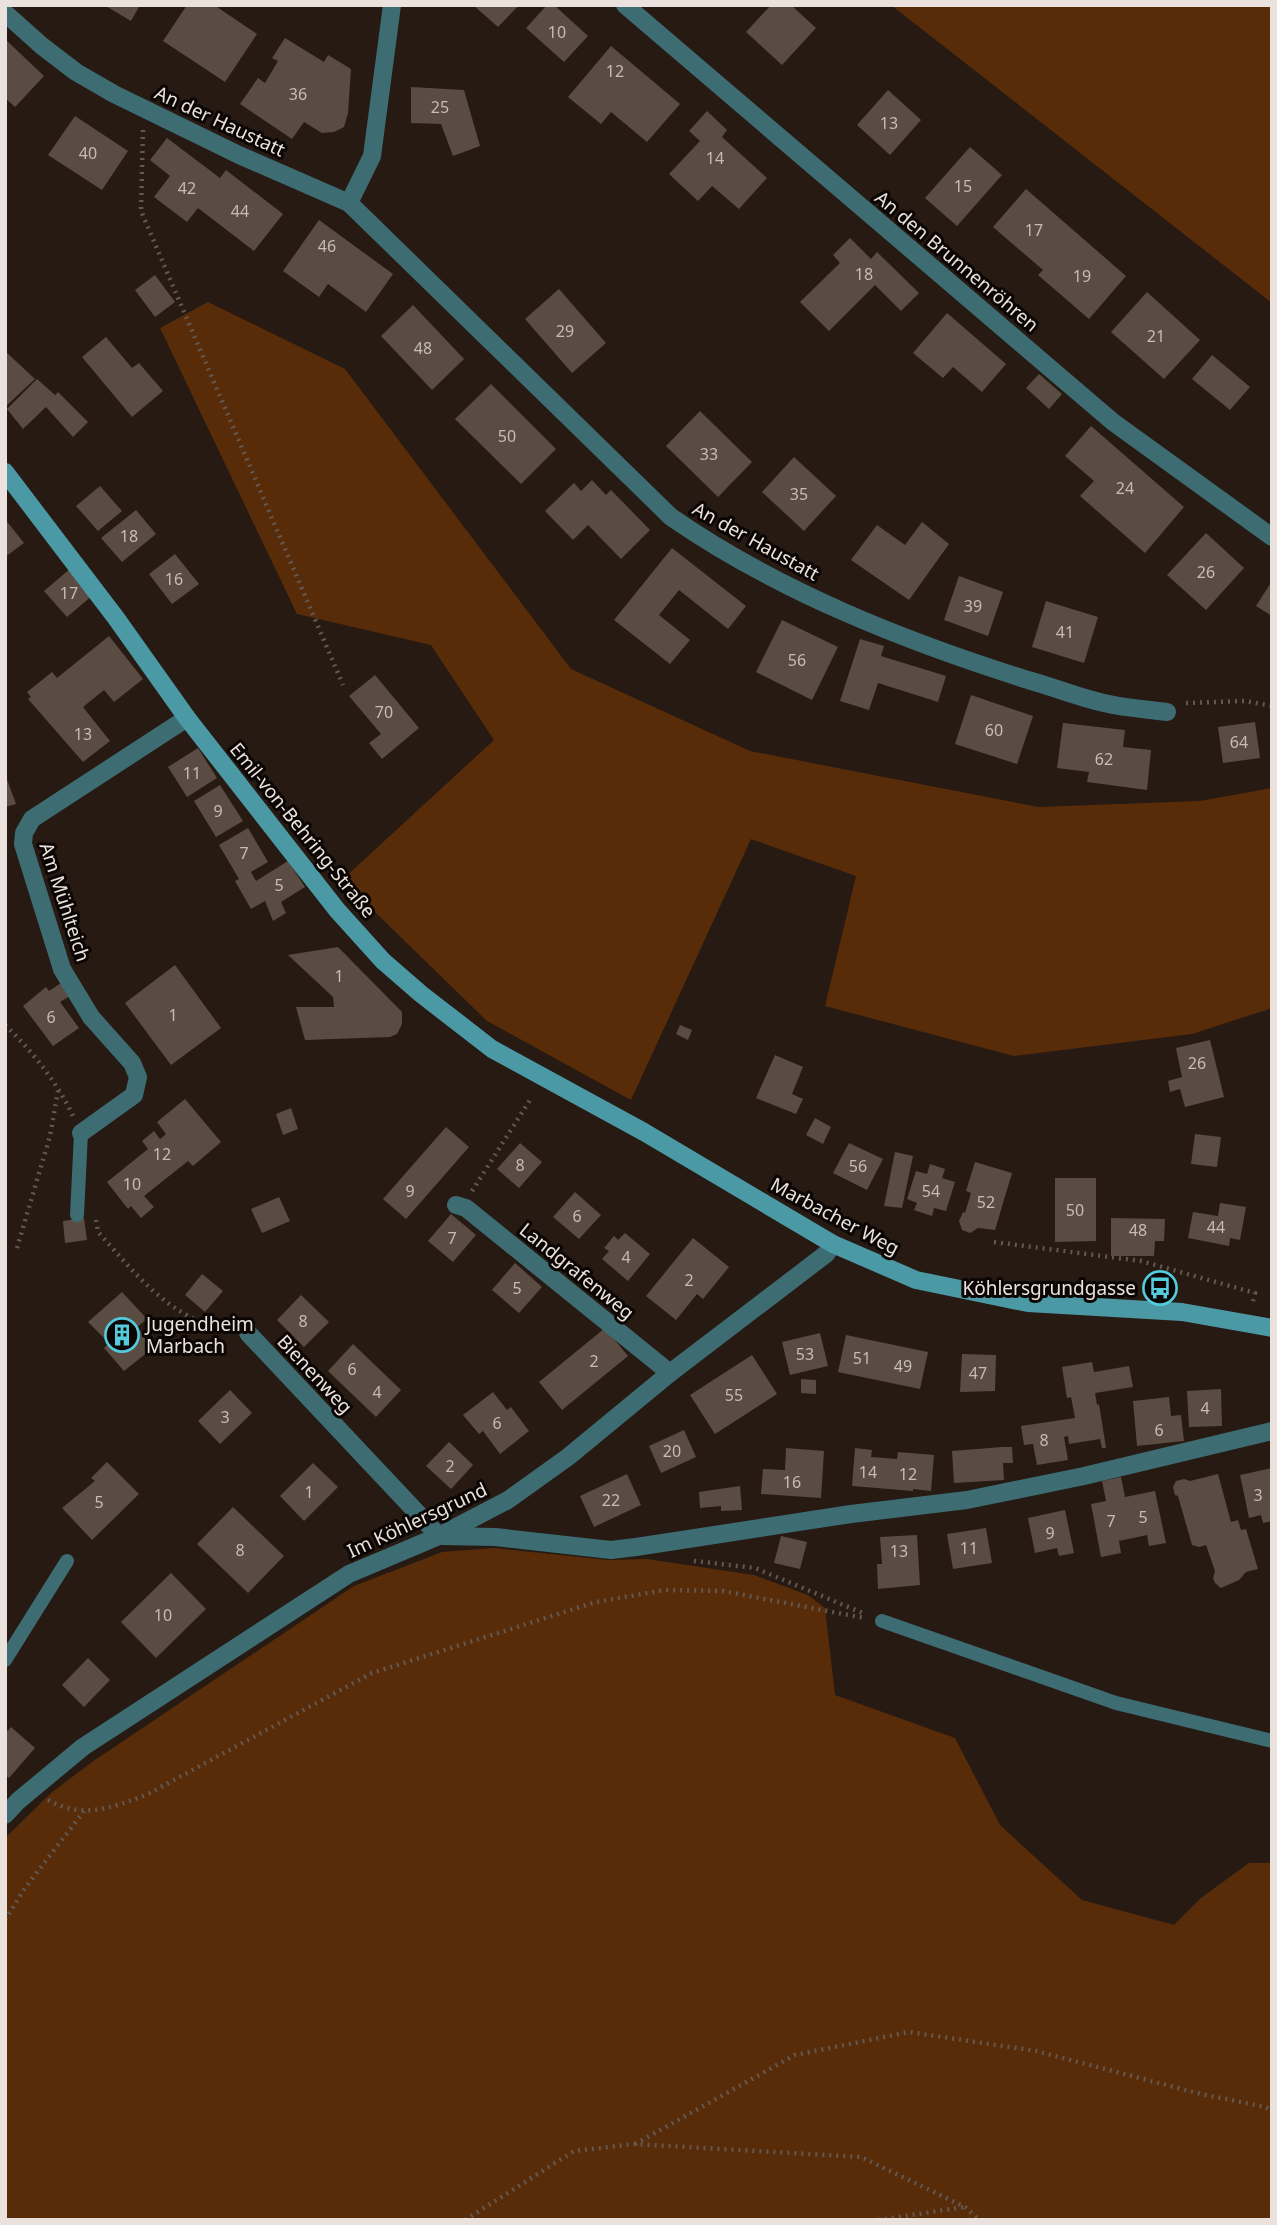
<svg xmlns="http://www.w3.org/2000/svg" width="1277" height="2225" font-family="'Noto Sans',sans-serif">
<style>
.green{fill:#592c09}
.building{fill:#5a4c43}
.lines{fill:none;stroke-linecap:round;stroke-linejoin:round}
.path{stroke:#635851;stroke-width:4.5;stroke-dasharray:2 5;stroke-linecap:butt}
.service{stroke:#3d6c73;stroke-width:14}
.minor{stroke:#3d6c73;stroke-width:18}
.secondary{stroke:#4a99a5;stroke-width:18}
.labels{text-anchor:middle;stroke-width:6;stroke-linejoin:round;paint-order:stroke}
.number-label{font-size:16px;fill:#c7bcb6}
.street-label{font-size:19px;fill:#ebe2dd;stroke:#0b0604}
.poi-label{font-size:19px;fill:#ebe2dd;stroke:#0b0604;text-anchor:end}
</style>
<rect width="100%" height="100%" fill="#261a12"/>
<g class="green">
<path d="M891,5H1272V303Z"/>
<path d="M208,302L345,369L571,669L750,751L1038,807L1200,801L1272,788V1008L1192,1034L1014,1056L825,1006L856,876L751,839L631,1100L487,1021L342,880L494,740L431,645L297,614L160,328Z"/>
<path d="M493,1548L608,1560L647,1559L754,1575L808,1595L825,1608L835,1695L955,1738L1000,1825L1082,1900L1174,1925L1201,1898L1249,1863H1272V2220H5V1838L51,1793L92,1762L354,1586L442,1552Z"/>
</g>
<g class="building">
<path d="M104,5H140L131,21Z"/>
<path d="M187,5H214L257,34L225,82L163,41Z"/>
<path d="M473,5H519L498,27Z"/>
<path d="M547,5H554L588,36L564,62L526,28Z"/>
<path d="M771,5H791L816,28L782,65L746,32Z"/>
<path d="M285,38L324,62L328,55L351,69L348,113L344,127L334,132L322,133L304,122L292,139L240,104L258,78L265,83L278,61L272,58Z"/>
<path d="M5,39L44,76L15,107L5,98Z"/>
<path d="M611,46L680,104L647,142L611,112L601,124L568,97Z"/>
<path d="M411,87L464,90L480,146L453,156L441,124L411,123Z"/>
<path d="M888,90L921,120L890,155L857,125Z"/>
<path d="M707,111L727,130L722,137L767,178L739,209L712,186L698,201L669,174L700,141L689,131Z"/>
<path d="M75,116L128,151L102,190L48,155Z"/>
<path d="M167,138L220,178L226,170L283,214L254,251L198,208L187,222L154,197L170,176L150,160Z"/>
<path d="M970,147L1002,175L957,226L925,198Z"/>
<path d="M1026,189L1126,276L1089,319L1038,275L1043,270L993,227Z"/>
<path d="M319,220L393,274L366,312L328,284L319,297L283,271Z"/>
<path d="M850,238L871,259L877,252L919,293L901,311L875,285L829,331L800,302L840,263L833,255Z"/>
<path d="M155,275L175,302L155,317L135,290Z"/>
<path d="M559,289L606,343L572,373L525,319Z"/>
<path d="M1147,292L1200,340L1164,379L1111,332Z"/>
<path d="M413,305L464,359L432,390L381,336Z"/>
<path d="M947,313L1006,364L982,392L953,367L943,378L913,353Z"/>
<path d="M106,337L132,368L139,363L163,391L132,417L82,357Z"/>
<path d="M5,351L35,379L5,407Z"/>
<path d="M1212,355L1250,387L1230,410L1192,379Z"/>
<path d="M1039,374L1062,394L1049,409L1026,388Z"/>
<path d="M37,379L55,395L58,392L88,422L73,437L46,407L23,429L7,409Z"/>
<path d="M491,384L556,449L521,484L455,419Z"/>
<path d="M700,411L752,462L718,497L666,446Z"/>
<path d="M1091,426L1184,507L1145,553L1080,496L1094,481L1065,456Z"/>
<path d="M794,457L836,496L804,531L762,492Z"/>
<path d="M592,480L606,495L611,490L650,530L621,559L588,525L573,540L545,511L574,483L581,491Z"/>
<path d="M100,486L122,511L98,531L76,506Z"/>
<path d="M136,510L156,534L122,562L101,538Z"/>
<path d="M5,519L24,543L5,557Z"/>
<path d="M922,522L949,544L909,600L851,560L877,525L905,545Z"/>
<path d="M1206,533L1244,568L1206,610L1167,575Z"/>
<path d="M672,548L746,606L728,629L679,590L659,615L690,640L670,664L614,620Z"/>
<path d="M175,554L199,584L172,604L149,574Z"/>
<path d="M71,568L93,595L67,617L44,591Z"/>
<path d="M959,576L1003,592L988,636L944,620Z"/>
<path d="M1272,581V616L1256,606Z"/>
<path d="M1046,601L1098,617L1084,663L1032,647Z"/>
<path d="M782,620L838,647L812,700L756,672Z"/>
<path d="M109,636L143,679L114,702L104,690L83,707L110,741L83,762L28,699L31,697L27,692L52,672L57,678Z"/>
<path d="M860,639L884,646L881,656L946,676L938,702L878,683L869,710L840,701Z"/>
<path d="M375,675L419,728L382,759L369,743L381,734L349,696Z"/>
<path d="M971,695L1033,716L1017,764L955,744Z"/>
<path d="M1255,722L1260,758L1223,763L1218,727Z"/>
<path d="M1063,723L1125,730L1123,747L1151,750L1147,790L1087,782L1089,772L1057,768Z"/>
<path d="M198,748L217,778L187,797L168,767Z"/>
<path d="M5,774L16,804L5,807Z"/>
<path d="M220,785L243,821L216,837L194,801Z"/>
<path d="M248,828L268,862L251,872L256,881L288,861L305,887L281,902L286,913L273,921L265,901L251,909L235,881L239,879L219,845Z"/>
<path d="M338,947L402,1012V1024L397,1034L390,1037L305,1040L296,1007H334L333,997L288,955Z"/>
<path d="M175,965L221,1028L171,1065L125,1003Z"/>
<path d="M61,983L70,996L60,1002L79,1028L53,1046L23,1006L46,987L49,991Z"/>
<path d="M680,1025L692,1030L688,1040L676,1034Z"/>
<path d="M1210,1040L1224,1097L1185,1107L1180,1089L1170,1092L1168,1081L1182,1077L1176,1048Z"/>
<path d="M775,1055L803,1067L792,1094L803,1099L796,1114L756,1098Z"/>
<path d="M185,1099L221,1142L193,1166L188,1161L144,1196L154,1207L141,1218L131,1206L128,1209L107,1182L148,1149L142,1141L154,1131L160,1139L166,1134L157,1122Z"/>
<path d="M291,1108L298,1129L283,1135L276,1114Z"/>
<path d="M815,1118L831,1127L823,1144L806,1135Z"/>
<path d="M446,1127L469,1147L406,1219L383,1199Z"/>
<path d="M1195,1134L1221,1137L1217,1167L1191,1164Z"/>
<path d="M520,1143L542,1162L519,1188L497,1169Z"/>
<path d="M849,1143L883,1159L867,1190L833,1173Z"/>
<path d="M895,1152L913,1156L902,1208L884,1206Z"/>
<path d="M975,1162L1012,1173L995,1230L978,1228L970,1233L962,1230L959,1221L963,1212L965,1213L971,1193L966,1191Z"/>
<path d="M930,1164L945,1169L942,1178L955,1182L946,1211L934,1208L932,1216L914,1210L917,1203L907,1199L916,1171L927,1174Z"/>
<path d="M1055,1178H1096V1241L1055,1242Z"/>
<path d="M575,1192L601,1215L579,1239L553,1217Z"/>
<path d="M279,1197L290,1221L262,1233L251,1209Z"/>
<path d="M1220,1203L1246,1207L1240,1240L1230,1238L1229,1246L1188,1238L1193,1212L1218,1216Z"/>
<path d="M451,1214L476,1235L453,1262L428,1241Z"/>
<path d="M84,1218L87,1240L65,1243L63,1221Z"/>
<path d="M1111,1218L1165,1219L1164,1241H1155L1154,1256H1111Z"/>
<path d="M625,1233L650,1254L628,1281L602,1259L609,1251L604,1248L614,1236L618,1240Z"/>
<path d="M693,1238L729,1267L703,1299L697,1294L676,1320L646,1296Z"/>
<path d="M515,1263L542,1287L519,1313L492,1290Z"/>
<path d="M202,1274L223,1291L205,1312L185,1295Z"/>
<path d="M122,1292L147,1319L137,1327L154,1347L124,1371L104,1348L109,1343L88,1322Z"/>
<path d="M301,1295L329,1322L304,1347L277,1320Z"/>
<path d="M605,1328L628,1356L562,1410L539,1382Z"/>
<path d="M820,1333L828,1366L790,1375L782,1342Z"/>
<path d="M846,1335L928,1352L920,1389L838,1372Z"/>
<path d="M353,1344L401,1390L376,1417L328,1371Z"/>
<path d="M962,1354L996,1355L995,1391L960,1392Z"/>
<path d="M752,1355L777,1394L715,1434L690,1395Z"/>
<path d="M1092,1362L1094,1372L1129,1366L1133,1387L1095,1393L1097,1405L1099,1404L1106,1448H1102L1100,1439L1069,1444L1068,1436L1064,1437L1068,1460L1037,1465L1033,1444L1024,1445L1021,1426L1075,1418L1071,1397L1067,1398L1062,1367Z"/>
<path d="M801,1379L816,1380V1394L801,1393Z"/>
<path d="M1221,1389L1222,1426L1189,1427L1187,1391Z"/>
<path d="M230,1390L252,1413L220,1444L198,1421Z"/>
<path d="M493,1392L507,1410L511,1407L529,1431L500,1454L483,1431L479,1434L463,1415Z"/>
<path d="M1169,1397L1171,1416L1181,1415L1184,1441L1137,1446L1133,1401Z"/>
<path d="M684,1430L696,1457L661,1473L649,1446Z"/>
<path d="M449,1442L473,1465L451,1489L426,1466Z"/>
<path d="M1002,1447H1012L1013,1463H1003L1004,1480L954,1483L952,1451Z"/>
<path d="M786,1448L824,1451L821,1498L761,1494L763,1469L785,1470Z"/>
<path d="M855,1448L872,1450L871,1457L897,1459L898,1452L934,1455L931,1491L913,1489V1491L852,1486Z"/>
<path d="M107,1462L139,1494L92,1540L62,1508L95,1481L91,1478Z"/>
<path d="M313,1463L338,1487L304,1521L280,1496Z"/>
<path d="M1272,1468V1521L1263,1523L1261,1515L1249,1518L1240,1475Z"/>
<path d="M627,1474L641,1505L594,1527L580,1496Z"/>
<path d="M1218,1474L1231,1522L1238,1520L1241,1530L1246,1529L1258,1569L1246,1572L1239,1580L1221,1588L1215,1583L1213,1578L1215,1571L1206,1545L1199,1547L1192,1545L1178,1496L1175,1495L1173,1487L1176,1481L1184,1479L1190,1481Z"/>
<path d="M1121,1477L1125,1497L1155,1491L1166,1543L1149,1546L1147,1535L1119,1541L1121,1553L1101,1557L1091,1504L1106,1501L1102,1481Z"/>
<path d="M740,1486L742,1510L721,1511V1506L700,1508L699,1492Z"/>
<path d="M233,1507L284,1556L248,1593L197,1544Z"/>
<path d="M1065,1510L1074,1553L1059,1556L1057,1548L1035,1553L1028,1518Z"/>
<path d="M986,1528L992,1563L953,1569L947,1534Z"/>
<path d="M917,1535L920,1585L878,1589L877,1564H882L880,1537Z"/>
<path d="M781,1536L807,1542L800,1569L774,1563Z"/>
<path d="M171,1573L206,1609L156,1658L121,1622Z"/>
<path d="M88,1658L110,1680L84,1707L62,1685Z"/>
<path d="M11,1727L35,1748L9,1778L5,1775V1734Z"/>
</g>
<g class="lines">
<g class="path">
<path d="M143,130L141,211L343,685"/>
<path d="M1186,703L1245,701L1272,706"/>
<path d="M5,1025C32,1051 57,1082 73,1116"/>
<path d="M472,1191L530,1100"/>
<path d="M96,1220L98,1232C136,1274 170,1320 229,1330"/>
<path d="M994,1242L1141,1261L1255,1293L1252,1305"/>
<path d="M17,1248L50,1136L58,1091"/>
<path d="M694,1561L755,1568L865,1614"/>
<path d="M48,1800C83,1820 114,1807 148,1794L372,1673L596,1602L665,1590L723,1591L864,1618"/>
<path d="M5,1920L25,1888L84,1811"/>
<path d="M635,2144L795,2055L909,2032L1036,2051L1201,2094L1265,2107L1272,2110"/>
<path d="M465,2220L574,2151L635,2144L861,2157L965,2207L979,2220"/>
<path d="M878,2220L964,2207"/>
</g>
<g class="service">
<path d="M77,1215L81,1133"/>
<path d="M882,1621L1116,1703L1272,1741"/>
<path d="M5,1660L67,1561"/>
</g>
<g class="minor">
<path d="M625,5L1113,422L1272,537"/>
<path d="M5,13L42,46L76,72L114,94L239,155L349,203L671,517C778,591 904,641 1028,680C1053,687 1078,697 1104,703C1124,708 1146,709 1167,712"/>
<path d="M349,203L372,156L392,5"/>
<path d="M81,1133L134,1095L138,1077L132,1063L91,1017L62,969L23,844L24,833L32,819L187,718"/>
<path d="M456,1205L466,1208L670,1373"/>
<path d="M248,1333L439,1536"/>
<path d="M442,1536L495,1537L611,1550L636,1547L851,1514L967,1500L1084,1476L1272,1431"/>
<path d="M5,1815L18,1801L83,1747L349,1574L439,1536L508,1500L568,1457L670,1373L826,1254L833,1244"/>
</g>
<path class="secondary" d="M5,472L116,618L187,718L337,910L383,961L421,994L492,1049L644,1132L833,1244L916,1280L1028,1303L1182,1312L1272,1328"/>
</g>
<defs>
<g id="bus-ring" transform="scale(1.75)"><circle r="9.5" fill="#0b0604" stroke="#54cadd" stroke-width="1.5"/><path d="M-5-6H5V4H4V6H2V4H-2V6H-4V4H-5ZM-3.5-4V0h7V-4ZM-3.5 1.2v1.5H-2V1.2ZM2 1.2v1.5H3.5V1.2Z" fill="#54cadd"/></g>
<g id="building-ring" transform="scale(1.75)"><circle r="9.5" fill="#0b0604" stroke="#54cadd" stroke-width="1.5"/><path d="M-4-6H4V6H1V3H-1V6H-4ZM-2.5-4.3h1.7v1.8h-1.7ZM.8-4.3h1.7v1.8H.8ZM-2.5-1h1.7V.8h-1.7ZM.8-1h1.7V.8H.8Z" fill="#54cadd"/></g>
</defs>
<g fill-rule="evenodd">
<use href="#bus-ring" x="1160" y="1288"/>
<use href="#building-ring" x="122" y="1335"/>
</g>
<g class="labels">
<g class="number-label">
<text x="557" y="38">10</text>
<text x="615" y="77">12</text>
<text x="298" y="100">36</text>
<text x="440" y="113">25</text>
<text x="889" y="129">13</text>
<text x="88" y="159">40</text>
<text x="715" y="164">14</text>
<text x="963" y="192">15</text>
<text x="187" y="194">42</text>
<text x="240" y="217">44</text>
<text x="1034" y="236">17</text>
<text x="327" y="252">46</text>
<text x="864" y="280">18</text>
<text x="1082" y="282">19</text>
<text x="565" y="337">29</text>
<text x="1156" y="342">21</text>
<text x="423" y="354">48</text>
<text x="507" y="442">50</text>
<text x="709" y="460">33</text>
<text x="1125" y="494">24</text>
<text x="799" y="500">35</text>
<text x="129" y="542">18</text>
<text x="1206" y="578">26</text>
<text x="174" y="585">16</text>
<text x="69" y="599">17</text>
<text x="973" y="612">39</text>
<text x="1065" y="638">41</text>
<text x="797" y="666">56</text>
<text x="384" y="718">70</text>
<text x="994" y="736">60</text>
<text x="83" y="740">13</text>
<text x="1239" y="748">64</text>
<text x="1104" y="765">62</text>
<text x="192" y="779">11</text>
<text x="218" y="817">9</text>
<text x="244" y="859">7</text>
<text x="279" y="891">5</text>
<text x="339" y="982">1</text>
<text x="173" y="1021">1</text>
<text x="51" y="1023">6</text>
<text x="1197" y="1069">26</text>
<text x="162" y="1160">12</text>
<text x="520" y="1171">8</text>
<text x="858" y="1172">56</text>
<text x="132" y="1190">10</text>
<text x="410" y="1197">9</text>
<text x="931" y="1197">54</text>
<text x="986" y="1208">52</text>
<text x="1075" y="1216">50</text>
<text x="577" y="1222">6</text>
<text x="1216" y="1233">44</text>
<text x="1138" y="1236">48</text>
<text x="452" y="1244">7</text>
<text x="626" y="1263">4</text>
<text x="689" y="1286">2</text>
<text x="517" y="1294">5</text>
<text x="303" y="1327">8</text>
<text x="805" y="1360">53</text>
<text x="862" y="1364">51</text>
<text x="594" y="1367">2</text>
<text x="903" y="1372">49</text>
<text x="352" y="1375">6</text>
<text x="978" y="1379">47</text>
<text x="377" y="1398">4</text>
<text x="734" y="1401">55</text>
<text x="1205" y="1414">4</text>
<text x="225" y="1423">3</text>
<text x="497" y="1429">6</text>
<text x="1159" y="1436">6</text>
<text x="1044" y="1446">8</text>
<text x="672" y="1457">20</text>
<text x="450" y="1472">2</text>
<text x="868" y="1478">14</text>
<text x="908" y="1480">12</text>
<text x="792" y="1488">16</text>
<text x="309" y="1498">1</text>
<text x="1258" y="1501">3</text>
<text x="611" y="1506">22</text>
<text x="99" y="1508">5</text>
<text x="1143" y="1523">5</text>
<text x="1111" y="1527">7</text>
<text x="1050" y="1539">9</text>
<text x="969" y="1554">11</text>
<text x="240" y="1556">8</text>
<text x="899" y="1557">13</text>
<text x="163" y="1621">10</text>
</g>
<g class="street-label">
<text transform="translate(220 121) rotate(25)" y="7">An der Haustatt</text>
<text transform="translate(957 261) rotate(40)" y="7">An den Brunnenröhren</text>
<text transform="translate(756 541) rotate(29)" y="7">An der Haustatt</text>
<text transform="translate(303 830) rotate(51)" y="7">Emil-von-Behring-Straße</text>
<text transform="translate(65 902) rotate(72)" y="7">Am Mühlteich</text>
<text transform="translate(835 1216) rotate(28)" y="7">Marbacher Weg</text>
<text transform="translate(577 1271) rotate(39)" y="7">Landgrafenweg</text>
<text transform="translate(315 1374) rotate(47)" y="7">Bienenweg</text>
<text transform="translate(417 1520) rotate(-25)" y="7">Im Köhlersgrund</text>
</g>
<g class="poi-label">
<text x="1136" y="1295">Köhlersgrundgasse</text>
<text x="146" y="1331" text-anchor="start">Jugendheim<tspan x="146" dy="22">Marbach</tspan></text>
</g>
</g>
<rect width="1277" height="2225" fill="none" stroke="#ebe2dd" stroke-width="14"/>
</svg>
